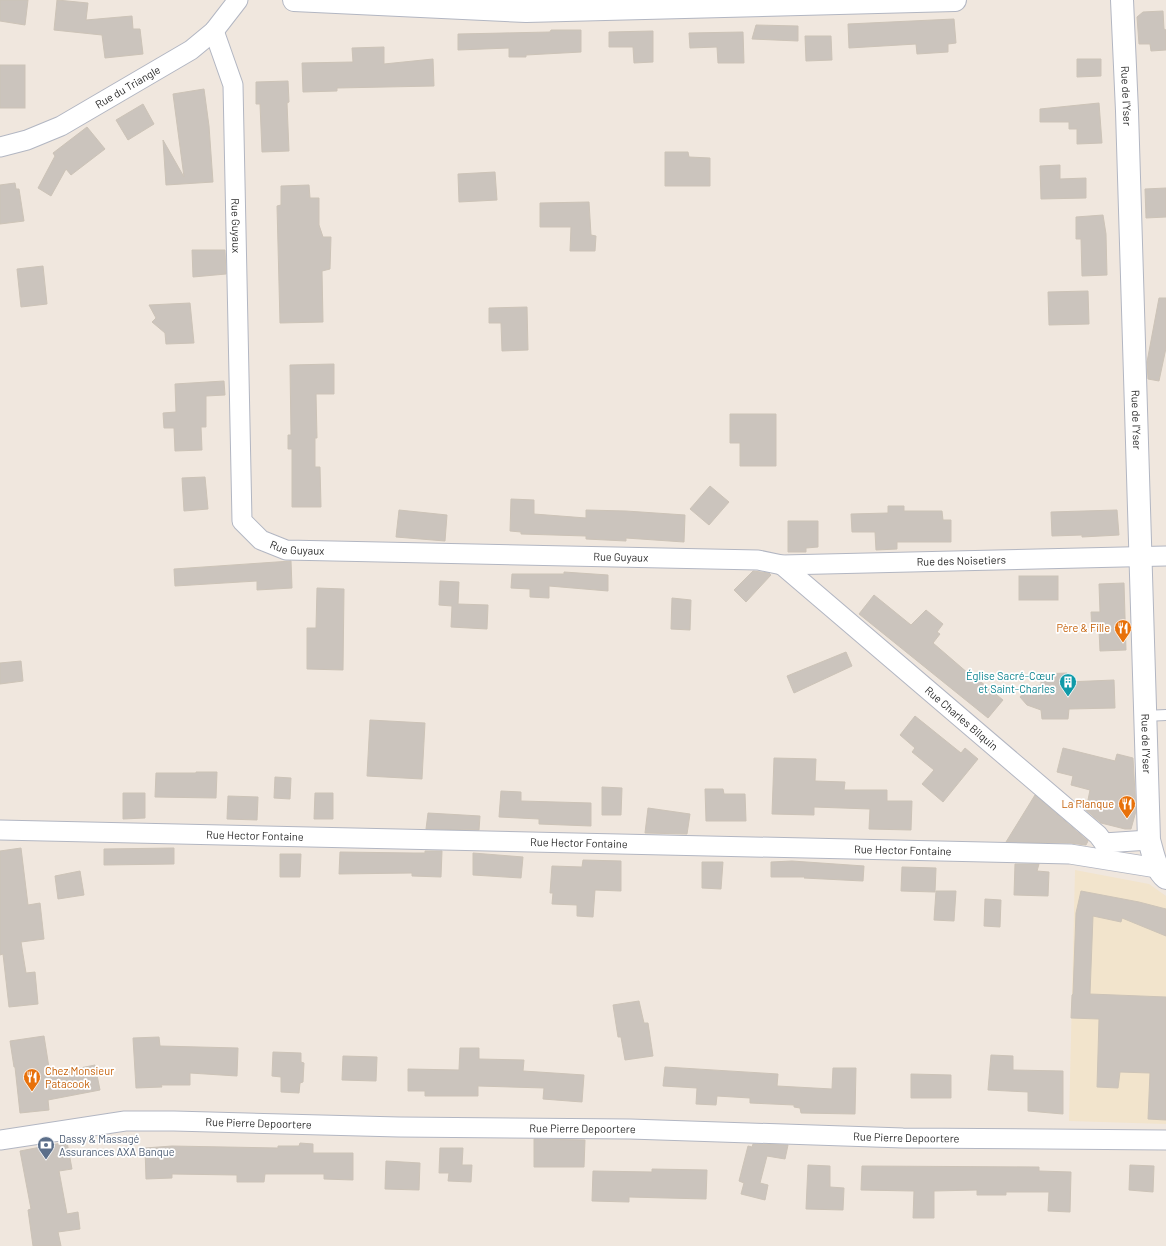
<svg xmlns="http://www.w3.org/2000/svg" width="1166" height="1246" font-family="Barlow,sans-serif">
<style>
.education{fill:#f2e4cc}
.building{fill:#cbc4bd;stroke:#ccc3b7}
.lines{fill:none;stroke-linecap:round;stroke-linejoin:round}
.service-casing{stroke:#b2b6c2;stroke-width:12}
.minor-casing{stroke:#b2b6c2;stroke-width:21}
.tertiary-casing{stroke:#b2b6c2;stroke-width:24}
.service{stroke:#fff;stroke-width:10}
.minor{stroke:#fff;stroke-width:19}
.tertiary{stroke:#fff;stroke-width:22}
.labels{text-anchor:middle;stroke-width:3.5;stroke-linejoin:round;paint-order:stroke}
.street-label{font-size:11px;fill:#2d2d2d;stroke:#fff}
.food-label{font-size:11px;fill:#c56008;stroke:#fff;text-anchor:end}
.culture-label{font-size:11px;fill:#0d838f;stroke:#fff;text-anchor:end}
.service-label{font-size:11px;fill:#4e5e75;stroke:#fff;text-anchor:start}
</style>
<rect width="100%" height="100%" fill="#f0e7de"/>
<path class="education" d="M1075,870L1149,884L1166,896V1124L1069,1121Z"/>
<g class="building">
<path d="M0,0H28L25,25L0,21Z"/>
<path d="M57,0L88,3L86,20L132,16L133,29H140L143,54L105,58L102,35L54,30Z"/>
<path d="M1163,11L1164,29L1166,30V50L1151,51L1150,44H1139L1137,17L1143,12Z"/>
<path d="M954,19L956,43L948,44V52L917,54L916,44L849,48L848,24Z"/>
<path d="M756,25L798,26V41L752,39Z"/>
<path d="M551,30H581V52L526,55V57H509V48L458,50V34L550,32Z"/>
<path d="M653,31V62L634,63L633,47H609V32Z"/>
<path d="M743,32L744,63H718L717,47L690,48L689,33Z"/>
<path d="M805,36H831L832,60L806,61Z"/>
<path d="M384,47V64L433,59L434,86L337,88V91L303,92L302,63L353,62L352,48Z"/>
<path d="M1077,59H1101V76L1077,77Z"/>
<rect x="0" y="65" width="25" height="43"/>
<path d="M288,81L289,102L287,103L289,151L262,152L260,104H256V82Z"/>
<path d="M204,89L209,126L213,182L166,185L163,140L184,177L173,94Z"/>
<path d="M1099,103L1102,143L1077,144V129H1069V122H1040V109Z"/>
<path d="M143,104L154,124L128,140L116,120Z"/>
<path d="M87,127L105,149L71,175L66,169L51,196L38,188L55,156L53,153Z"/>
<path d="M665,152H688L689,157L710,158V186H665Z"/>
<path d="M1060,165V179L1086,178V198L1041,199L1040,166Z"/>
<path d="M495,172L497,200L459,202L458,174Z"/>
<path d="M15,183L16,189H19L24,221L0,224V185Z"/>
<path d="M309,185L310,198H319V225L323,237H331L330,269L322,271L323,322L280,323L277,206L281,205V186Z"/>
<path d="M1166,188V217L1146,218L1145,189Z"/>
<path d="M589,202L591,235L596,236L595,251H570L571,227H540V203Z"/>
<path d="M1103,215L1106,234L1107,275L1082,276L1081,239H1076V217Z"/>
<path d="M192,250H225L226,274L193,277Z"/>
<path d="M43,266L47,304L21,307L17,269Z"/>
<path d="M1088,291L1089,324L1049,325L1048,292Z"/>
<path d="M1159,298H1166V348L1159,381L1148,379L1147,362Z"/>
<path d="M190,303L194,343L166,344L165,333L152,322L156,318L149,305Z"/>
<path d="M527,307L528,350L502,351L501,323H489V308Z"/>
<path d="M334,364V394H316L317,438H315V467H320L321,507H292V449H288V435H291L290,365Z"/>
<path d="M224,381L225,395L206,396V427H201L202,450L175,451L174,428H164L163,413L176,412L175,384Z"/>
<path d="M730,414H776V466H740V443H730Z"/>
<path d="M205,477L208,509L184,511L182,478Z"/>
<path d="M710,486L729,502L709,525L690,509Z"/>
<path d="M511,499L534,500V514L586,518V510L626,511L685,515L684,542L626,538V541L586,539V536L521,534V532L510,531Z"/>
<path d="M888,506H904V511H942L943,520H951V542H897V549L876,550L875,532H852L851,514L888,513Z"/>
<path d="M399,510L447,515L445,541L396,537Z"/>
<path d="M1117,510L1119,535L1082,537V535L1052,536L1051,512Z"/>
<path d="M788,521H818V547L806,548V552H788Z"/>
<path d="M291,561L292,588L257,590V581L175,586L174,569Z"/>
<path d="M753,571L769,573L771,575L746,602L734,590Z"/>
<path d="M564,572L608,575V591L549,586V598L530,597V589L511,588L512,574H564Z"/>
<rect x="1019" y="576" width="39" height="24"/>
<path d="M440,581L459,582L458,604L488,605L487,629L451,627L452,606L439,605Z"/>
<path d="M1124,583L1126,650L1100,651L1099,630H1092L1091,612H1100L1099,584Z"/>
<path d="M317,588L344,589L343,670L307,669V628H316Z"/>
<path d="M874,595L911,625L926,610L943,624L937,632L940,634L933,643L969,674L970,673L1003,700L988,718L859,614Z"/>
<path d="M672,598L691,600L690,630L671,629Z"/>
<path d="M846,652L852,666L794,693L787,676Z"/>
<path d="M21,661L23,681L0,684V663Z"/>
<path d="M1067,673V682L1114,680L1115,708L1069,709L1068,719H1042L1041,710L1027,705L1020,697L1028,687L1041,685V674Z"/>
<path d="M915,716L961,753L965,748L978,759L943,802L922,784L934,770L912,752L915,748L900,735Z"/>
<path d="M370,720L425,723L422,779L367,776Z"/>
<path d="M1063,748L1115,761L1117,754L1133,758L1136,811L1131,829H1125L1101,823L1086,810L1090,790L1071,785L1073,776L1057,772Z"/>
<path d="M774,758L816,759L815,781L845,782L844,790H887V801H912L911,830L869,829L870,809L814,807V815L772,814Z"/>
<path d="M196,772H217L216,798L155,797L156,773H196Z"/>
<path d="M275,777L291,778L290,799L274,798Z"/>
<path d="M602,787L622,788L621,815H602Z"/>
<path d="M705,789H723L724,794H745L746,821H706Z"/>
<path d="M501,791L521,792V801L591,803V826L539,824V819L499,817Z"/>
<path d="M123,793H145V818L123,819Z"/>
<path d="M315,793H333V819H314Z"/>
<path d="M1035,795L1088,841L1086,845L1070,843L1006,842Z"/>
<path d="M228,796L258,797L257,820L227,819Z"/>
<path d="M648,808L690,814L687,834L645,833Z"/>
<path d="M428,813L480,816L479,830L426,829Z"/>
<path d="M21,848L28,905L40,903L44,939L21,942L26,973L35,972L38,1004L9,1007L3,954L0,955V851Z"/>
<path d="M174,848V864L104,865V849Z"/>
<path d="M425,851H442L441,877L412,876V873L339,874L340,852L413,853H425Z"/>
<path d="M473,853L523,857L521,878L473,875Z"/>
<path d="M280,854H301L300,877H280Z"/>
<path d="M583,860L621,861V891L595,890L593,917L577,916V905L552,904L553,893H550L552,866L582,867Z"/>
<path d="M792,861L864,866L863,881L804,878L805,877H771V862Z"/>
<path d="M702,862H723L721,889L702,888Z"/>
<path d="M1015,864H1039L1037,871L1049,872L1048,896L1014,895Z"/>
<path d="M902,867L936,868L935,892L901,891Z"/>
<path d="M80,871L84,895L58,899L55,876Z"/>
<path d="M936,891H956L954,921L934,920Z"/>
<path d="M1081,891L1139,902L1166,909V936L1122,918L1121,922L1093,916L1090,994L1166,997V1120L1148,1119L1150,1073L1120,1072L1118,1088L1097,1087L1099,1019L1071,1018L1072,995L1073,994L1076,913Z"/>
<path d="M985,899L1001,900L1000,927L984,926Z"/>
<path d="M639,1001L644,1023H648L653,1056L625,1060L621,1037H618L613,1005Z"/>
<path d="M44,1036L50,1074L95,1065L100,1090L48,1100L49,1110L20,1113L15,1067H14L10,1041Z"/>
<path d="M159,1037L160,1046L238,1048L237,1076L190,1073V1085H161L162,1087L136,1088L133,1038Z"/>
<path d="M460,1048H479V1059L524,1060L523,1071L584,1075L582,1102L543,1099L544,1088L478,1086V1096H425V1091H408V1069L459,1070Z"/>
<path d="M273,1052L301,1053V1062L304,1063L303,1082L300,1083L299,1093L281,1092V1077L272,1076Z"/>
<path d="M991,1055L1013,1056V1070L1063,1071V1114L1028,1111V1092L988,1090Z"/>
<path d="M343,1056L377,1057L376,1081L342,1080Z"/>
<path d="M665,1067L778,1074L777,1086L832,1089L833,1068H856L855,1114L801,1113L800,1108L794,1107V1105L750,1103V1098L717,1096L716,1105L696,1104L697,1088L663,1086Z"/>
<path d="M911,1074L951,1075V1098H911Z"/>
<path d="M534,1139L585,1140L584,1167H534Z"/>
<path d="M67,1142L72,1169L59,1171L67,1214L78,1212L80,1229L58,1232L61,1246H33L28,1210L31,1209L20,1151Z"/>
<path d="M300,1143L313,1144V1153H353V1180L324,1179V1174H265L264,1182H237V1175L172,1174V1178L146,1179L145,1148L172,1146L278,1148V1146H299Z"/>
<path d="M753,1144L788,1145L785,1159L767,1156L760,1183L768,1185L765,1200L741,1194L744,1183L739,1181L748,1146L752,1147Z"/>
<path d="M440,1148H463L462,1165H472L471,1182L448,1181L449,1173H439Z"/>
<path d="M386,1161L420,1163L419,1190L385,1189Z"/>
<path d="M808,1165L830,1166V1187L844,1188L843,1210L806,1209Z"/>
<path d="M1130,1165L1154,1166L1153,1192L1129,1190Z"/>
<path d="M862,1166L1039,1167V1171L1071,1172L1070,1212L1048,1211L1049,1192H1006V1195H977V1190L934,1191V1218H913L914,1191L861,1190Z"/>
<path d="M652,1169L707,1170L706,1199L629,1197V1202L592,1201L593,1171L652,1172Z"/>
</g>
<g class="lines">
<g class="service-casing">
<path id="service" d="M1145,716L1166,715"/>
</g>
<g class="minor-casing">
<g id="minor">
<path id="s1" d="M214,31L233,85L242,521L261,540L286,550L758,560L782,565L1166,556"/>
<path id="s2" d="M0,147L27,140L61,126L191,50L214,31L238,0"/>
<path id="s3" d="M782,565L1098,835L1104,843"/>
<path id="s4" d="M0,830L1070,854L1157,868"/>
<path d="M1104,843L1149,840"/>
<path id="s5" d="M0,1140L125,1121H174L399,1127L630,1129L903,1138L1166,1140"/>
</g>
</g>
<g class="tertiary-casing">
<g id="tertiary">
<path d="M294,0L526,11L955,0"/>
<path id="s6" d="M1122,0L1127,111L1149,840C1153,853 1155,869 1166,878"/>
</g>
</g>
<use href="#service" class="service"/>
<use href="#minor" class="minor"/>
<use href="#tertiary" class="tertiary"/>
</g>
<defs>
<g id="restaurant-pin" transform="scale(0.9)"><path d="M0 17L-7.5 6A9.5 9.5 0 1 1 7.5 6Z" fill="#e8710a" stroke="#fff"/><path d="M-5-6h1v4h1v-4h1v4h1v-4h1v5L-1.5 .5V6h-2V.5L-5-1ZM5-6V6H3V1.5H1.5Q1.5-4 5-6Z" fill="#fff"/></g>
<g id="building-pin" transform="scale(0.9)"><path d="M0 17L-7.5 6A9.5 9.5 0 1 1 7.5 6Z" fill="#0f9aa8" stroke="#fff"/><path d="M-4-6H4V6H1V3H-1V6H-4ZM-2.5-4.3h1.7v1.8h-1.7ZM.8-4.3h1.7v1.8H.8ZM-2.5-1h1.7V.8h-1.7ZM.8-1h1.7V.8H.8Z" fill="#fff"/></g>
<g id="bank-pin" transform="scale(0.9)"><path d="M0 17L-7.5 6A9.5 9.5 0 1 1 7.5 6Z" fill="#5c6f8a" stroke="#fff"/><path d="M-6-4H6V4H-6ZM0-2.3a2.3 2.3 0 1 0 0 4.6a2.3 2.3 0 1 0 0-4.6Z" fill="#fff"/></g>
</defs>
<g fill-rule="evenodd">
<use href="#restaurant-pin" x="1123" y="628"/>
<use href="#building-pin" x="1068" y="682"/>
<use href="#restaurant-pin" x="1127" y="804"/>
<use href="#restaurant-pin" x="32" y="1077"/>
<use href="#bank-pin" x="46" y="1145"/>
</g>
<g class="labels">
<g class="street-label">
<text dy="4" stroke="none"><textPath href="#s2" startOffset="142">Rue du Triangle</textPath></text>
<text dy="4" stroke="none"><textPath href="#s6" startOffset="96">Rue de l'Yser</textPath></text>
<text dy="4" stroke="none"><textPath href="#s1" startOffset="198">Rue Guyaux</textPath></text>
<text dy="4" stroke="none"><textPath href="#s6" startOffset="420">Rue de l'Yser</textPath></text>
<text dy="4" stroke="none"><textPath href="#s1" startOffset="558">Rue Guyaux</textPath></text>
<text dy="4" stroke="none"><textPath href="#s1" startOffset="882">Rue Guyaux</textPath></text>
<text dy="4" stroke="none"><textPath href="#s1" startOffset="1223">Rue des Noisetiers</textPath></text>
<text dy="4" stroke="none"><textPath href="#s3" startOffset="236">Rue Charles Bilquin</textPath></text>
<text dy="4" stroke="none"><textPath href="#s6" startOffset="744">Rue de l'Yser</textPath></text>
<text dy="4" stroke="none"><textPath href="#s4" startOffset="255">Rue Hector Fontaine</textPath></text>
<text dy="4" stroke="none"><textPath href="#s4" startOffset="579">Rue Hector Fontaine</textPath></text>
<text dy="4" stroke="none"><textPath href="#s4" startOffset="903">Rue Hector Fontaine</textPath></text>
<text dy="4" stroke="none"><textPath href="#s5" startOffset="260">Rue Pierre Depoortere</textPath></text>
<text dy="4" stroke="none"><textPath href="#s5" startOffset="584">Rue Pierre Depoortere</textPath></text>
<text dy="4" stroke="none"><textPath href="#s5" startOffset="908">Rue Pierre Depoortere</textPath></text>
</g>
<g class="food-label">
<text x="1110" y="632">Père &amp; Fille</text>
<text x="1114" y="808">La Planque</text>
<text x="45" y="1075" text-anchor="start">Chez Monsieur<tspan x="45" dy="13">Patacook</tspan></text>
</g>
<g class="culture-label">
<text x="1055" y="680">Église Sacré-Cœur<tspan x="1055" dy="13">et Saint-Charles</tspan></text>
</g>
<g class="service-label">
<text x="59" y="1143">Dassy &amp; Massagé<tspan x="59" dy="13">Assurances AXA Banque</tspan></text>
</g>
</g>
</svg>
